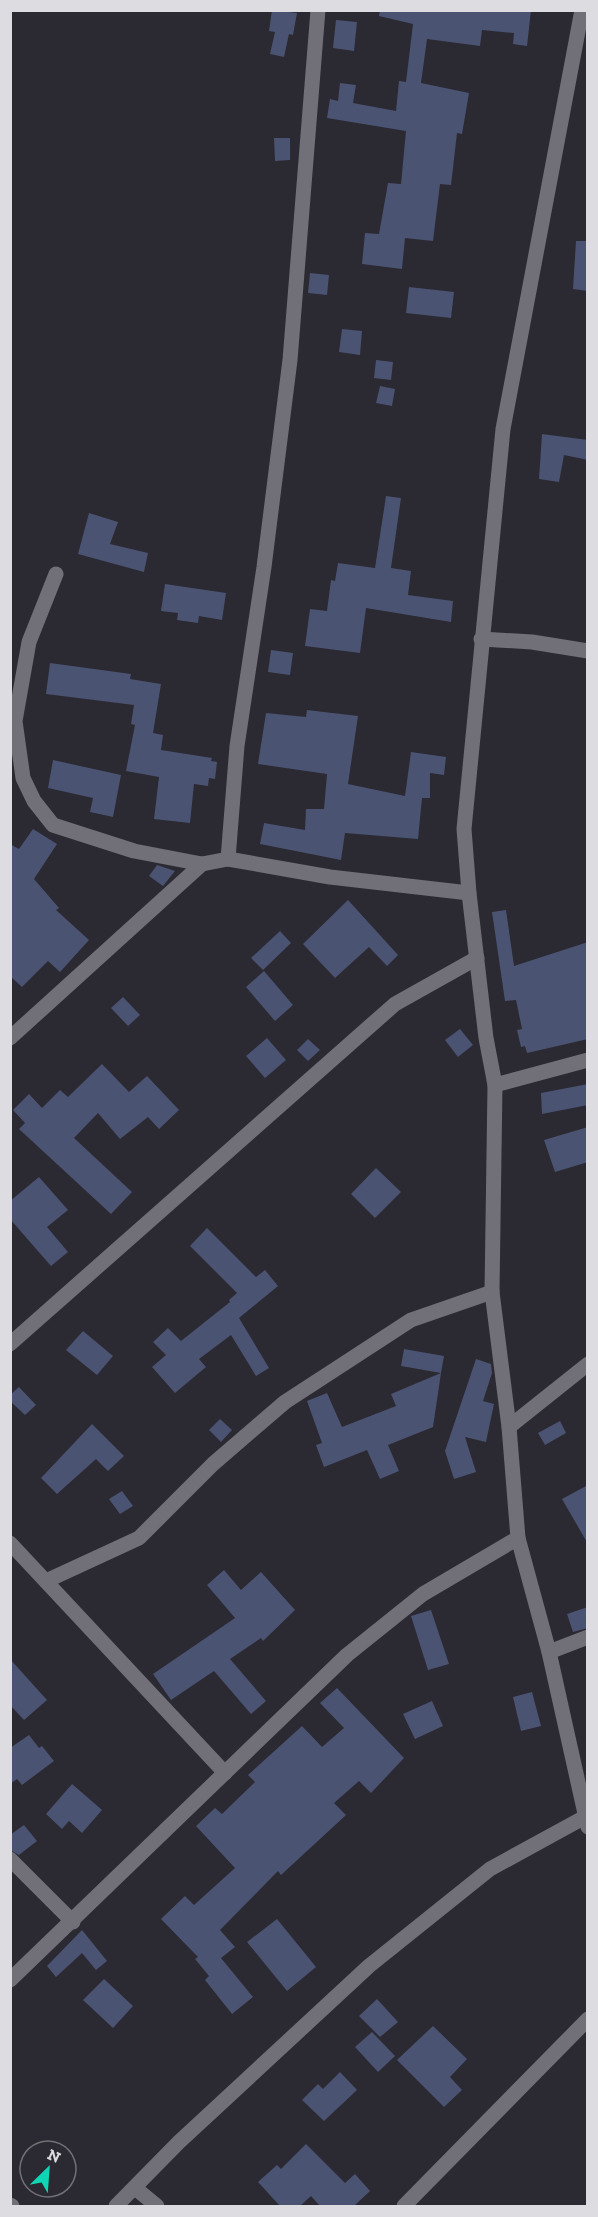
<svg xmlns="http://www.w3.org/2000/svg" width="598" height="2217" font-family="'Zilla Slab',serif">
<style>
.building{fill:#4b5373}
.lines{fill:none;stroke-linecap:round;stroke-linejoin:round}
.street{stroke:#716f78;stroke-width:15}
</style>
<rect width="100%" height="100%" fill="#2b2931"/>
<g class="building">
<path d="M272,10L297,13L293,35L289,34L284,57L270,54L275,32L269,31Z"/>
<path d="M380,10H531L527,46L513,44L514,33L482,30L480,46L427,39L421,83L469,93L462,134L457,133L451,185L440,184L433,241L405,238L402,269L362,264L365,233L379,234L388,183L401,184L406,131L327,118L330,99L338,101L340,83L356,85L353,103L396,111L399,81L406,82L413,24L379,16Z"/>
<path d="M336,20L357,22L354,51L333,48Z"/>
<path d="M274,138H290V160L275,161Z"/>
<path d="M576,241H588V291L573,289Z"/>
<path d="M310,273L329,275L327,295L308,293Z"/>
<path d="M409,287L454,292L451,318L406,313Z"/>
<path d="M342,329L362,331L360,355L339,352Z"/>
<path d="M376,360L393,362L391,380L374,378Z"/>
<path d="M380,386L395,389L392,406L376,403Z"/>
<path d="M542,434L588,440V460L564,455L559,482L539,479Z"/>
<path d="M386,496L401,498L391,568L411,571L408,595L453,601L451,622L366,608L360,653L305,646L310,609L327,611L331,580L335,581L338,563L375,568Z"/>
<path d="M89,513L118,522L110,544L148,553L144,572L78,554Z"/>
<path d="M165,584L226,593L222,620L199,616L198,623L177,620L178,613L161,611Z"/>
<path d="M271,650L293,653L290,675L268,672Z"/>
<path d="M50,663L131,674L130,679L161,684L153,733L163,735L161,750L212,758L211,761L217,762L215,779L209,778L208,786L194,784L190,823L154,819L159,777L126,771L135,725L131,724L134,705L46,694Z"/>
<path d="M307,710L358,716L348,784L405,796L411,752L446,757L444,775L430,773V798H422L418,839L345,833L341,860L260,844L264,823L305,830L306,809H324L327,774L258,764L266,713L306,717Z"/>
<path d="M53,760L121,775L113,817L90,812L93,798L48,788Z"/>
<path d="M33,829L57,844L34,879L59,908L56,910L89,940L60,972L48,961L22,987L10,976V844L19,849Z"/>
<path d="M157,865L175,871L163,886L149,876Z"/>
<path d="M348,900L398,955L387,966L369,947L335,978L303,944Z"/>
<path d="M506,910L514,966L588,942V1039L527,1053L525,1046L521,1047L517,1030L522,1029L516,1000L505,1001L492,912Z"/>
<path d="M280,931L291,943L263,970L251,958Z"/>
<path d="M264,971L293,1005L275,1021L246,987Z"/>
<path d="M123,997L140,1015L128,1026L111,1008Z"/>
<path d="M460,1029L473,1045L458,1057L445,1040Z"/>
<path d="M267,1038L286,1060L265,1078L246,1056Z"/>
<path d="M308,1039L320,1050L308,1061L297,1050Z"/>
<path d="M102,1064L129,1092L147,1076L179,1110L159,1129L148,1117L120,1139L98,1113L74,1138L132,1192L111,1214L19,1129L25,1123L13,1110L29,1094L42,1108L60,1090L68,1097Z"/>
<path d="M588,1084V1105L542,1114L541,1093Z"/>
<path d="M588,1127V1162L555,1172L544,1140Z"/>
<path d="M376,1168L401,1192L375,1218L351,1194Z"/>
<path d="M39,1177L68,1210L47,1227L68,1252L51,1266L10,1219V1201Z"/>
<path d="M207,1228L256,1277L265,1270L278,1286L239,1318L269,1368L256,1376L231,1335L199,1359L206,1367L175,1393L152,1367L166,1355L153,1342L168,1328L181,1341L230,1302L229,1300L237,1293L190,1246Z"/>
<path d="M83,1331L113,1356L97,1375L66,1350Z"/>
<path d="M404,1349L444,1356L441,1373L401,1366Z"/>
<path d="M476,1359L491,1364L492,1373L483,1401L494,1404L486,1442L465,1437L476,1472L454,1479L445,1451Z"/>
<path d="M441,1373L433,1427L388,1445L399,1471L380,1479L367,1450L324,1467L316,1445L322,1443L307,1401L327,1393L342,1427L396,1406L391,1394Z"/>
<path d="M19,1387L36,1405L25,1415L10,1401V1395Z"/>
<path d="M220,1419L232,1430L221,1442L209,1430Z"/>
<path d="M560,1421L566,1433L545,1445L538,1433Z"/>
<path d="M92,1424L124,1456L108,1471L96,1459L57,1494L41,1478Z"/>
<path d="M588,1485V1544L562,1499Z"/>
<path d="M122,1491L133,1506L120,1514L109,1499Z"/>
<path d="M224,1570L241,1590L261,1572L295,1610L263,1641L261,1638L230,1659L266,1701L251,1714L214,1671L171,1700L153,1674L235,1618L207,1585Z"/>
<path d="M588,1607V1628L573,1632L567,1614Z"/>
<path d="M431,1610L449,1664L428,1670L411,1616Z"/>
<path d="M10,1659L47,1700L24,1720L10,1705Z"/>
<path d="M337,1688L404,1758L371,1793L359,1781L334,1803L346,1815L281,1875L278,1871L220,1930L235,1947L221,1958L253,1997L232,2014L205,1980L209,1976L195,1959L198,1957L161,1919L185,1896L194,1905L235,1868L196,1826L215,1808L222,1814L255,1782L248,1775L302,1726L322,1747L344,1728L320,1703Z"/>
<path d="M532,1692L541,1726L521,1731L513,1697Z"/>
<path d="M432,1701L443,1726L415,1739L403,1714Z"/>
<path d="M29,1735L39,1748L42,1746L54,1761L22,1785L17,1779L10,1784V1748Z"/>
<path d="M72,1784L102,1810L82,1833L69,1821L62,1829L46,1814Z"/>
<path d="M24,1825L37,1841L19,1855L10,1850V1835Z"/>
<path d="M277,1919L316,1967L287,1991L247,1942Z"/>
<path d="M82,1930L107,1961L96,1970L82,1953L56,1977L47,1966Z"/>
<path d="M104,1979L133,2006L113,2028L83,2000Z"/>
<path d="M377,1999L398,2022L380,2037L359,2016Z"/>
<path d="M433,2026L467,2059L450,2077L462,2090L444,2107L397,2060Z"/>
<path d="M372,2032L395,2056L378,2072L355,2047Z"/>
<path d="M340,2072L357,2090L324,2121L302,2100L318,2084L323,2089Z"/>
<path d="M306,2144L345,2183L355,2174L370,2191L354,2206H320L311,2196L300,2206H280L258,2182L277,2165L281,2169Z"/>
</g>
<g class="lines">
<g class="street">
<path d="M582,10L503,429L464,829L469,893L486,1038L495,1085L492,1292L509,1427L518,1538L549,1652L588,1827"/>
<path d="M56,574L29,642L15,721L23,778L34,801L53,825L134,851L202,864"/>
<path d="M481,639L532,642L588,651"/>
<path d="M228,859L237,746L264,567L290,360L318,10"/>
<path d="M10,1038L202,864L228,859L330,877L469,893"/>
<path d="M495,1085L588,1060"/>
<path d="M10,1344L395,1004L477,958"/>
<path d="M509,1427L588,1364"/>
<path d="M10,1543L225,1773"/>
<path d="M46,1581L139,1538L213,1464L285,1402L411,1320L492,1292"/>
<path d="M549,1652L588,1637"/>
<path d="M10,1859L73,1922"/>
<path d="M10,1980L347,1655L423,1594L518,1538"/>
<path d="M135,2188L157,2206"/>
<path d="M10,2205L12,2206"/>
<path d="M116,2206L179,2142L369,1966L490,1869L585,1817"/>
<path d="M404,2206L588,2019"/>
</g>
</g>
<rect width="598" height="2217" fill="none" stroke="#dddce1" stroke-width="24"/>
<g transform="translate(48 2169) rotate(25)"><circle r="28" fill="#2b2931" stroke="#727177" stroke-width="1.5"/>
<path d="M0-4.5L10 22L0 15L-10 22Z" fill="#0fd5b4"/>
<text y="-9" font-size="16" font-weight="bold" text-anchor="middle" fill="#dddce1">N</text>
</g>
</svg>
